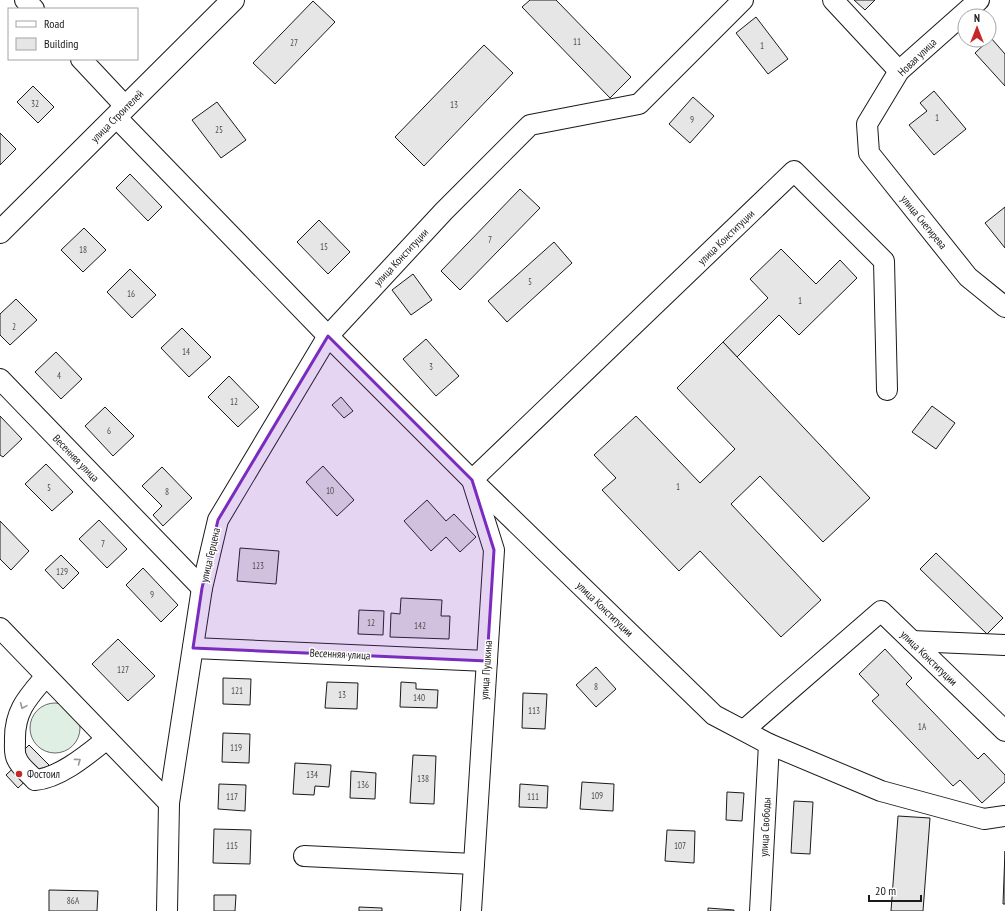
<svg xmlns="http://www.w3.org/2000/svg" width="1005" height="911" font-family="'PT Sans Narrow',sans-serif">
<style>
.green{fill:#e0efe3;stroke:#6a6a6a}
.building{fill:#e6e6e6;stroke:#1a1a1a}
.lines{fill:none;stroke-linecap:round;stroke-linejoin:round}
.minor-casing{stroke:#1a1a1a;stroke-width:22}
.major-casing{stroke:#1a1a1a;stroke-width:24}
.minor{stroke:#fff;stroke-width:20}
.major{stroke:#fff;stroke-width:22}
.oneway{stroke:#989898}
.marked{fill:#7b2cbf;fill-opacity:0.2;stroke:#7b2cbf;stroke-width:3;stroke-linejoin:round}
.poi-dot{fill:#c62828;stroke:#fff;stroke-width:1.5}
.labels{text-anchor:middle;stroke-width:3;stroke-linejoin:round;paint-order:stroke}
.number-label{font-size:9px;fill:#4d4d4d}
.street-label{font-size:11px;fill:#1a1a1a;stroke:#fff}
.poi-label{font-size:11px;fill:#1a1a1a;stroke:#fff;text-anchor:start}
</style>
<rect width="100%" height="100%" fill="#fff"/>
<circle class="green" cx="55" cy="728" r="25"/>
<g class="building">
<path d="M530,0H556L631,77L610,98L522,7Z"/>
<path d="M854,0H875L865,10Z"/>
<path d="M313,1L335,22L275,84L253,63Z"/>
<path d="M756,17L788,59L768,74L736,33Z"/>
<path d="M991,38L1005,54V86L975,53Z"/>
<path d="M484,45L513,73L424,166L395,137Z"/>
<path d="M33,86L54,107L38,123L17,102Z"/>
<path d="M934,91L966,129L934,155L909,125L927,111L920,103Z"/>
<path d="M693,97L714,116L690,143L669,124Z"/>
<path d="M217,102L246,140L221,158L192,120Z"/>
<path d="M0,133L16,149L0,165Z"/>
<path d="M130,174L162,207L148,221L116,188Z"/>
<path d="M520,189L540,208L460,290L441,271Z"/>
<path d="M1005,207V248L985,223Z"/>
<path d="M319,220L350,252L328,274L297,242Z"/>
<path d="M84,228L106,250L83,272L61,250Z"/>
<path d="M554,242L572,263L507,322L488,301Z"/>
<path d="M781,249L816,284L840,260L857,278L799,335L779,315L737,357L723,342L768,298L750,279Z"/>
<path d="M130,269L156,295L132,318L107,292Z"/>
<path d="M413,274L432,300L411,315L392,290Z"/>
<path d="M16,299L37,320L10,345L0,335V314Z"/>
<path d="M182,328L211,357L189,377L161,348Z"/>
<path d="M426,339L459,376L436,396L403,359Z"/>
<path d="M723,342L870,498L823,542L760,476L731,504L821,600L781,637L700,551L679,571L602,490L616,478L594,455L636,416L700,483L735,449L677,388Z"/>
<path d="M56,352L82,379L61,399L35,372Z"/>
<path d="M229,376L259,407L238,427L208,397Z"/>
<path d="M341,397L353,411L344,418L332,405Z"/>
<path d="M932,406L955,423L936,449L912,432Z"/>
<path d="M105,407L134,436L113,456L85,426Z"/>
<path d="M0,416L22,439L3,457L0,455Z"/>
<path d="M46,464L73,492L52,511L25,484Z"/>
<path d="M323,466L354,500L337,516L306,482Z"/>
<path d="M162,467L192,498L163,526L153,515L162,506L142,486Z"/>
<path d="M427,500L446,521L454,514L476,537L460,552L446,537L431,551L404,521Z"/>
<path d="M99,520L127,549L107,568L79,539Z"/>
<path d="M0,521L29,551L11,570L0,559Z"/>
<path d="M240,548L279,551L276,584L237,581Z"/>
<path d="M936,553L1003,618L987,634L920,569Z"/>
<path d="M61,555L79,573L63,589L45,570Z"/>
<path d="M143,568L178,605L161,622L126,585Z"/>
<path d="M401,598L442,600L441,616H450L449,639L390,637L391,613L400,614Z"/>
<path d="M359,610L384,611L383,635L358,634Z"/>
<path d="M118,639L155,676L128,701L92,664Z"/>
<path d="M885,649L912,678L906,684L978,759L984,753L1005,775V782L982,803L960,780L953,786L872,701L879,695L859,674Z"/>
<path d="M596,667L616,689L596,707L576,685Z"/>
<path d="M223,678L251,679L250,705L223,704Z"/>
<path d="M327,682L358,683L357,709L325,708Z"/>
<path d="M401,682L416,683V689L438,690L437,708L400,707Z"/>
<path d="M523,693L547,694L545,729L522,728Z"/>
<path d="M223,733L250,734L249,763L222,762Z"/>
<path d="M29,745L49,765L39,775L35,772L18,788L6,775L23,759L19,755Z"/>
<path d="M413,755L436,756L434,804L410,803Z"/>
<path d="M295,763L331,765L329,787L315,786L314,795L293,794Z"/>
<path d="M351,771L376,773L375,799L350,798Z"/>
<path d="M582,782L614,784L613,811L580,809Z"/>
<path d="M219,784L246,785L245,811L218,809Z"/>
<path d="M520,784L548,786L547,808L519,807Z"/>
<path d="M727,792L744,793L742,821L726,820Z"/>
<path d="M794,801L813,802L810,854L791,853Z"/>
<path d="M898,816L930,818L923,911H891Z"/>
<path d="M214,829L251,830L250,864L213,863Z"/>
<path d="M667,830L695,831L694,863L665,861Z"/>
<path d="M1005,851V904H1003Z"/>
<path d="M49,890L98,891L97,911H49Z"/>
<path d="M214,895H236L235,911H214Z"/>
<path d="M359,907L382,908V911H359Z"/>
<path d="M708,908L734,910V911H708Z"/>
</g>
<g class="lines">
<g class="minor-casing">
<g id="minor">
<path d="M25,0L34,9"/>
<path d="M833,0L899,71"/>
<path d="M979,0L899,71L867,124L869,153L968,277L1005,307"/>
<path d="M81,59L126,107"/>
<path d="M116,117L328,336L472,480L714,715L769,744L881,791L984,819L1005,816"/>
<path d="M0,379L202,588"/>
<path d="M0,628L169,803"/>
<path d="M912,641L1005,645"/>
<path d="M193,648L487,661"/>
<path d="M46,676C28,697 14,711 15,741C15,747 14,754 17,759C20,767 30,774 35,780C60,778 88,754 107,739"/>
<path d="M744,730L881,611L1005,731"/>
<path d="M304,856L474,864"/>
<path d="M167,911L169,803L202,588L218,520L328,336L444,211L530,125L639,104L743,0"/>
<path d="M471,911L494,550L472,480L794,171L884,261L887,390"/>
<path d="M760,911L769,744"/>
</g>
</g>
<g class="major-casing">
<path id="major" d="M0,232L233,0"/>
</g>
<use href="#minor" class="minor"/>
<use href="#major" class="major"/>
</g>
<defs><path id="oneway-chevron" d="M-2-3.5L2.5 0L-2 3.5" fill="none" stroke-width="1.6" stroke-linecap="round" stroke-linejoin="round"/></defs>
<g class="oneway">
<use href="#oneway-chevron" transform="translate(23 706) rotate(114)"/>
<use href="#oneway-chevron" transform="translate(78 761) rotate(-36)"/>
</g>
<path class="marked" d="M328,336L472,480L494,550L487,661L193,648L202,588L218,520Z"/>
<circle class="poi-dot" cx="19" cy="774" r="4"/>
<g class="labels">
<g class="number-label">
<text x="577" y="45">11</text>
<text x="294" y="46">27</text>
<text x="762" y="49">1</text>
<text x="35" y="107">32</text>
<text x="454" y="108">13</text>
<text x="937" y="121">1</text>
<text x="692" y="123">9</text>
<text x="219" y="133">25</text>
<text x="490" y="243">7</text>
<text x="324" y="250">15</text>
<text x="83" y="253">18</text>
<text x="530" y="285">5</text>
<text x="131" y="297">16</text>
<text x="800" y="304">1</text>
<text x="14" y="330">2</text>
<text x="186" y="355">14</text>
<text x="431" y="370">3</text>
<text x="59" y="379">4</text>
<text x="234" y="405">12</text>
<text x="109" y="434">6</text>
<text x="678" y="490">1</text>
<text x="49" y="491">5</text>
<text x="330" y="494">10</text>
<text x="167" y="495">8</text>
<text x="103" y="547">7</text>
<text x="258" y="569">123</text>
<text x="62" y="575">129</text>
<text x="152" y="598">9</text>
<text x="371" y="626">12</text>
<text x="420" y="629">142</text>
<text x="123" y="673">127</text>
<text x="596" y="690">8</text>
<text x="237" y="694">121</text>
<text x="342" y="698">13</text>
<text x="419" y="701">140</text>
<text x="534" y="714">113</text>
<text x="922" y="730">1А</text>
<text x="236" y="751">119</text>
<text x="312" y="778">134</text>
<text x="423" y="782">138</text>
<text x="363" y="788">136</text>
<text x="597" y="799">109</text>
<text x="232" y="800">117</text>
<text x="533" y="800">111</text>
<text x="232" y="849">115</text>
<text x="680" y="849">107</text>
<text x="73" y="904">86А</text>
</g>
<g class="street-label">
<text transform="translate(917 57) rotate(-44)" y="4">Новая улица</text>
<text transform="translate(117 116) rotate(-45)" y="4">улица Строителей</text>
<text transform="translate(924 222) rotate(51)" y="4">улица Снегирева</text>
<text transform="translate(726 237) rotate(-44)" y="4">улица Конституции</text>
<text transform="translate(401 257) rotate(-47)" y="4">улица Конституции</text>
<text transform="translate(76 458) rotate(46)" y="4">Весенняя улица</text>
<text transform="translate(210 555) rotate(-77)" y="4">улица Герцена</text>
<text transform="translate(605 609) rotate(44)" y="4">улица Конституции</text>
<text transform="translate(340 654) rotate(3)" y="4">Весенняя улица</text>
<text transform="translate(929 658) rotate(44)" y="4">улица Конституции</text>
<text transform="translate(486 670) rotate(-86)" y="4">улица Пушкина</text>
<text transform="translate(765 827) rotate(-87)" y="4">улица Свободы</text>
</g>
<g class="poi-label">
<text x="27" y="778">Фостоил</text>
</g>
</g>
<rect x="8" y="8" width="130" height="52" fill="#ffffff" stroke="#a3a3a3"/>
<rect x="16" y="21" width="20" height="6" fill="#ffffff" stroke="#a3a3a3"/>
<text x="44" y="28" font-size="12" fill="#1a1a1a">Road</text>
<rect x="16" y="38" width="20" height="12" fill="#e6e6e6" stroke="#a3a3a3"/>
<text x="44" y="48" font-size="12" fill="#1a1a1a">Building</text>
<g transform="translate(977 28)"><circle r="19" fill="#ffffff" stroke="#a3a3a3"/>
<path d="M0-3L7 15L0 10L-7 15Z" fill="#c62828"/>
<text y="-6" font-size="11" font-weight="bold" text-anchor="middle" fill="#1a1a1a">N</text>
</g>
<path d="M869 895v6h52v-6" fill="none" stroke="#1a1a1a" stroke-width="2"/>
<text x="875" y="895" font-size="12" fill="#1a1a1a" stroke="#ffffff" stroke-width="3" paint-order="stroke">20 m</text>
</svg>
